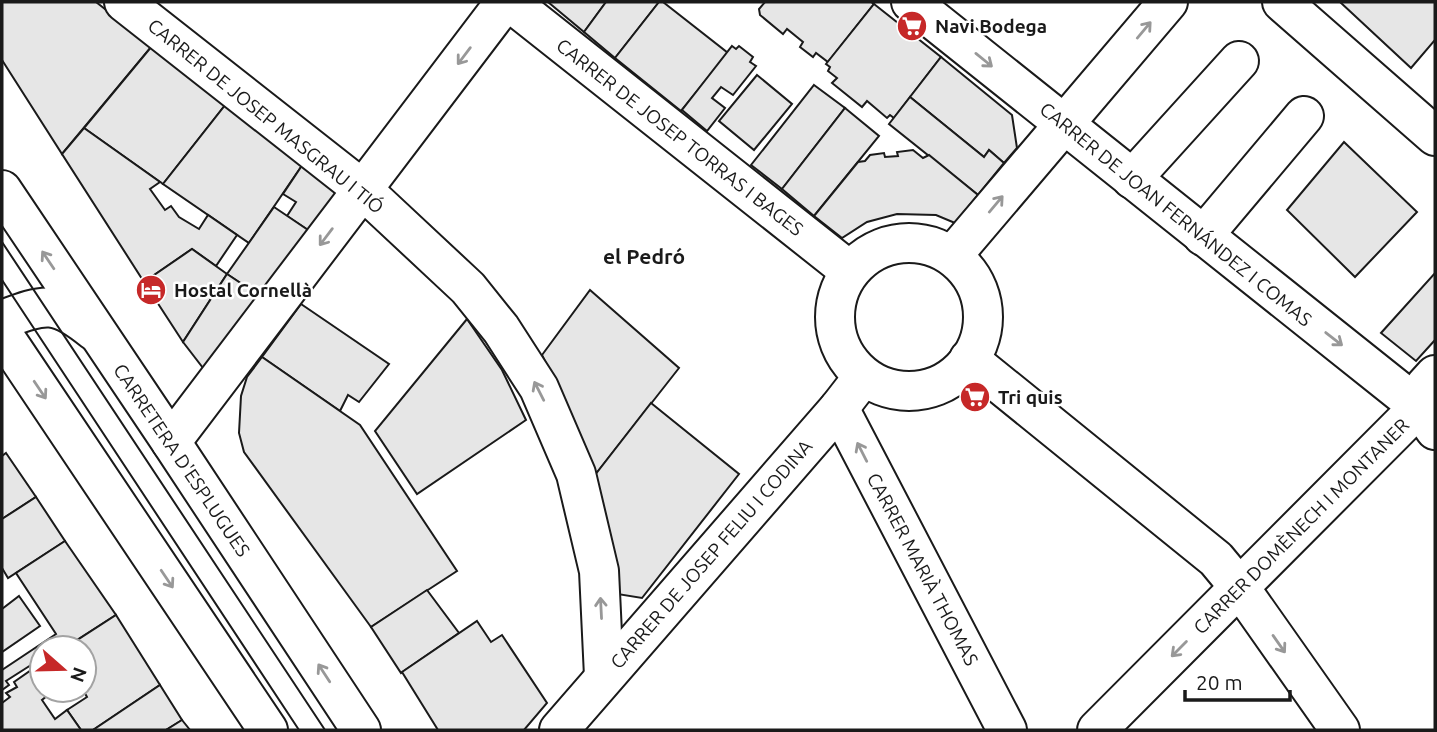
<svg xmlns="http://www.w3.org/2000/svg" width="1437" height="732" font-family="Ubuntu,sans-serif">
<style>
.building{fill:#e6e6e6;stroke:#1a1a1a;stroke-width:2}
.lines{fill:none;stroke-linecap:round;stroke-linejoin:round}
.minor-casing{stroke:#1a1a1a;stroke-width:42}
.minor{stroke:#fff;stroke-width:38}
.tram{stroke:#1a1a1a;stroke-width:2}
.oneway{stroke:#989898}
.labels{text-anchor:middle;stroke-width:5;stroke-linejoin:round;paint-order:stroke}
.poi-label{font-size:19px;font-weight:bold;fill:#1a1a1a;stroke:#fff;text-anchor:start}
.street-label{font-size:19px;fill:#1a1a1a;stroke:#fff}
.neighbourhood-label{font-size:21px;font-weight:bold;fill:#1a1a1a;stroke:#fff}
</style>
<rect width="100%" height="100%" fill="#fff"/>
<g class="building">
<path d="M2,2H96L152,46L62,154L2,60Z"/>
<path d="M548,2H606L584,32Z"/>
<path d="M606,2H659L615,58L584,32Z"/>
<path d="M659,2H663L728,53L681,111L615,58Z"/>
<path d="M765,2H871L874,4L828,62L816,53L813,57L800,47L803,42L787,29L783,34L760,15L759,9Z"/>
<path d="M1340,2H1435V40L1411,68Z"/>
<path d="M874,4L941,57L894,118L890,115L887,118L867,101L862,107L832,83L837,78L828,71L830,67L826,64Z"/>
<path d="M152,46L226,104L163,184L84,128Z"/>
<path d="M732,46L736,49L739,46L753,57L750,62L756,66L733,95L721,87L712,98L725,108L707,131L682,110Z"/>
<path d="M941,57L1012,115L1017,148L1004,163L989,150L984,157L910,97Z"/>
<path d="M757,75L792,104L754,150L719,121Z"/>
<path d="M814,85L845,108L782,189L751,165Z"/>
<path d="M910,97L984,157L989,150L1004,163L978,195L889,124Z"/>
<path d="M226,104L303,164L249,243L163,184Z"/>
<path d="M845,108L879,136L814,216L782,189Z"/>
<path d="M84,128L160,182L150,189L165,210L171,206L179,217L199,229L208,215L237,235L216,266L192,249L144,282L62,154Z"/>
<path d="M1344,142L1417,212L1355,277L1287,210Z"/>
<path d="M913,150L923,158L929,155L978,195L955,223L936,215L897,214L867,222L842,238L814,216L858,162L865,161L870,155L884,153L885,157L898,156L897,152Z"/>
<path d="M303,164L338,194L311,232L287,216L296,202L283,194Z"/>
<path d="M274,207L311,232L263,298L227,274Z"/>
<path d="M192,249L227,274L183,342L144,282Z"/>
<path d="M1435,273V340L1416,361L1381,333Z"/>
<path d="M227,274L263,298L210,377L183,342Z"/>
<path d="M590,290L679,368L595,475L586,448L542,355Z"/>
<path d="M301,304L389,364L359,402L348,395L340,411L262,357Z"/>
<path d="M467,319L502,370L526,420L417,494L375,431Z"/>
<path d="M262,357L360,425L457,571L371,627L244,452L239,433L241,396L247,377Z"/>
<path d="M651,403L739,474L642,598L611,593L595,475Z"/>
<path d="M6,453L36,497L2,519V456Z"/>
<path d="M36,497L65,541L8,578L2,568V519Z"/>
<path d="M65,541L116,615L66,647L63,644L58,648H42V658L6,681L9,685L2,690V670L56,634L16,573Z"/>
<path d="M427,590L459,633L401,673L371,627Z"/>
<path d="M19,596L40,626L2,652V609Z"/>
<path d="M116,615L160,685L93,730H81L67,710L87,697L83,690L84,648H65Z"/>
<path d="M477,621L491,642L502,635L547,703L524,730H438L402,672Z"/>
<path d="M37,666L42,673V690L53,691L42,700L55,719L67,710L81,730H2V703L10,697L6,693L17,687L14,682Z"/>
<path d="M160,685L182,720L166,730H93Z"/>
<path d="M182,720L190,730H166Z"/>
</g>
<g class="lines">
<g class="minor-casing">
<g id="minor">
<path d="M124,2L362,189L468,288L501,329L539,388L576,474L599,571L604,676"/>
<path d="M510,2L850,271"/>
<path d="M911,2L1419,407L1435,430"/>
<path d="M1282,2L1435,136"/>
<path d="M1132,179L1239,61"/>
<path d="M2,190L171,442L361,730"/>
<path d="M1203,236L1304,116"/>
<circle cx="909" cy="317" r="74"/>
<path d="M952,256L1168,2"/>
<path d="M2,320C46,303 56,300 94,331"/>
<path d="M2,333L268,730"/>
<path d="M969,359L1216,559L1240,588L1340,730"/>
<path d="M839,408L1007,730"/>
<path d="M171,442L505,2"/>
<path d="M559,730L839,408L863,377"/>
<path d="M1097,730L1419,407L1425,386L1435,375"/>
</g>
</g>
<use href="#minor" class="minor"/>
<g class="tram">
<path d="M2,242L325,730"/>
<path d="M2,280L299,730"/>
</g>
</g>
<defs><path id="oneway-shaft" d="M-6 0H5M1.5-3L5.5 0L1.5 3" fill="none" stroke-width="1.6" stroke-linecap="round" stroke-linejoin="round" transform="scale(1.75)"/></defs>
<g class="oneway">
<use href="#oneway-shaft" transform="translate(1144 30) rotate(-50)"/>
<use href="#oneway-shaft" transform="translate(464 56) rotate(127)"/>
<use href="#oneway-shaft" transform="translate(984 60) rotate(39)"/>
<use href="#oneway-shaft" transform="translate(996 204) rotate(-50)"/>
<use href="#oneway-shaft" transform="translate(326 237) rotate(127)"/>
<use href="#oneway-shaft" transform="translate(48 260) rotate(-124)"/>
<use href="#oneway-shaft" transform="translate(1334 339) rotate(38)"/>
<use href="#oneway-shaft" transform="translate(40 390) rotate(56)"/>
<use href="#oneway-shaft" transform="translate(539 391) rotate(-117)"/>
<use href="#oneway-shaft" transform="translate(862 452) rotate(-117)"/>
<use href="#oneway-shaft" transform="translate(167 579) rotate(56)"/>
<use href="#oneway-shaft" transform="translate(601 608) rotate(-93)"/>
<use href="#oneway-shaft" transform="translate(1279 644) rotate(55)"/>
<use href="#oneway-shaft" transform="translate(1179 649) rotate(135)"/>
<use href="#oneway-shaft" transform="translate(324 673) rotate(-123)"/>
</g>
<defs>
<g id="supermarket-disc" transform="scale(1.575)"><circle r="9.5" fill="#c62828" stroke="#fff"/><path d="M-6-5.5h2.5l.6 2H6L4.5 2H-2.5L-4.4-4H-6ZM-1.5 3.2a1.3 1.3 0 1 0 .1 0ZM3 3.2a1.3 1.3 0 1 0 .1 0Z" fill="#fff"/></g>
<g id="hotel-disc" transform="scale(1.575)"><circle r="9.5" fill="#c62828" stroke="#fff"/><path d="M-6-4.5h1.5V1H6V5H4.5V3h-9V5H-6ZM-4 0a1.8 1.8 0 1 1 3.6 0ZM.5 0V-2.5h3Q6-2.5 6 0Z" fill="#fff"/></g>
</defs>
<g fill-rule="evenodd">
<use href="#supermarket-disc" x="912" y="26"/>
<use href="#hotel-disc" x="151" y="290"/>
<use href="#supermarket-disc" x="975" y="397"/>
</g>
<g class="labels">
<g class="poi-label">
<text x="935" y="33">Navi Bodega</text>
<text x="174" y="297">Hostal Cornellà</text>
<text x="998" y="404">Tri quis</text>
</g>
<g class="street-label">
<text transform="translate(266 116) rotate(39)" y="7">CARRER DE JOSEP MASGRAU I TIÓ</text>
<text transform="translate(680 137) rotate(38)" y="7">CARRER DE JOSEP TORRAS I BAGES</text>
<text transform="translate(1176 214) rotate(39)" y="7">CARRER DE JOAN FERNÁNDEZ I COMAS</text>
<text transform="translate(182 460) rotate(56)" y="7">CARRETERA D'ESPLUGUES</text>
<text transform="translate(1301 526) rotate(-45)" y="7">CARRER DOMÈNECH I MONTANER</text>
<text transform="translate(711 554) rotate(-49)" y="7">CARRER DE JOSEP FELIU I CODINA</text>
<text transform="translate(923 569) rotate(62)" y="7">CARRER MARIÀ THOMAS</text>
</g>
<g class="neighbourhood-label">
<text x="644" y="264">el Pedró</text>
</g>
</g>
<rect width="1437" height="732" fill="none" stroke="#1a1a1a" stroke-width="7"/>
<g transform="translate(63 669) rotate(110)"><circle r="33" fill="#ffffff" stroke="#a3a3a3" stroke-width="2"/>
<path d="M0-5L12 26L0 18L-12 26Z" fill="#c62828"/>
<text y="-10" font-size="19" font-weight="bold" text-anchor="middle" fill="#1a1a1a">N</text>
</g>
<path d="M1185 690v10h105v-10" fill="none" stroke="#1a1a1a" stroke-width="3.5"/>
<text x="1196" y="690" font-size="21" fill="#1a1a1a" stroke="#ffffff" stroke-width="5" paint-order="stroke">20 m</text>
</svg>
